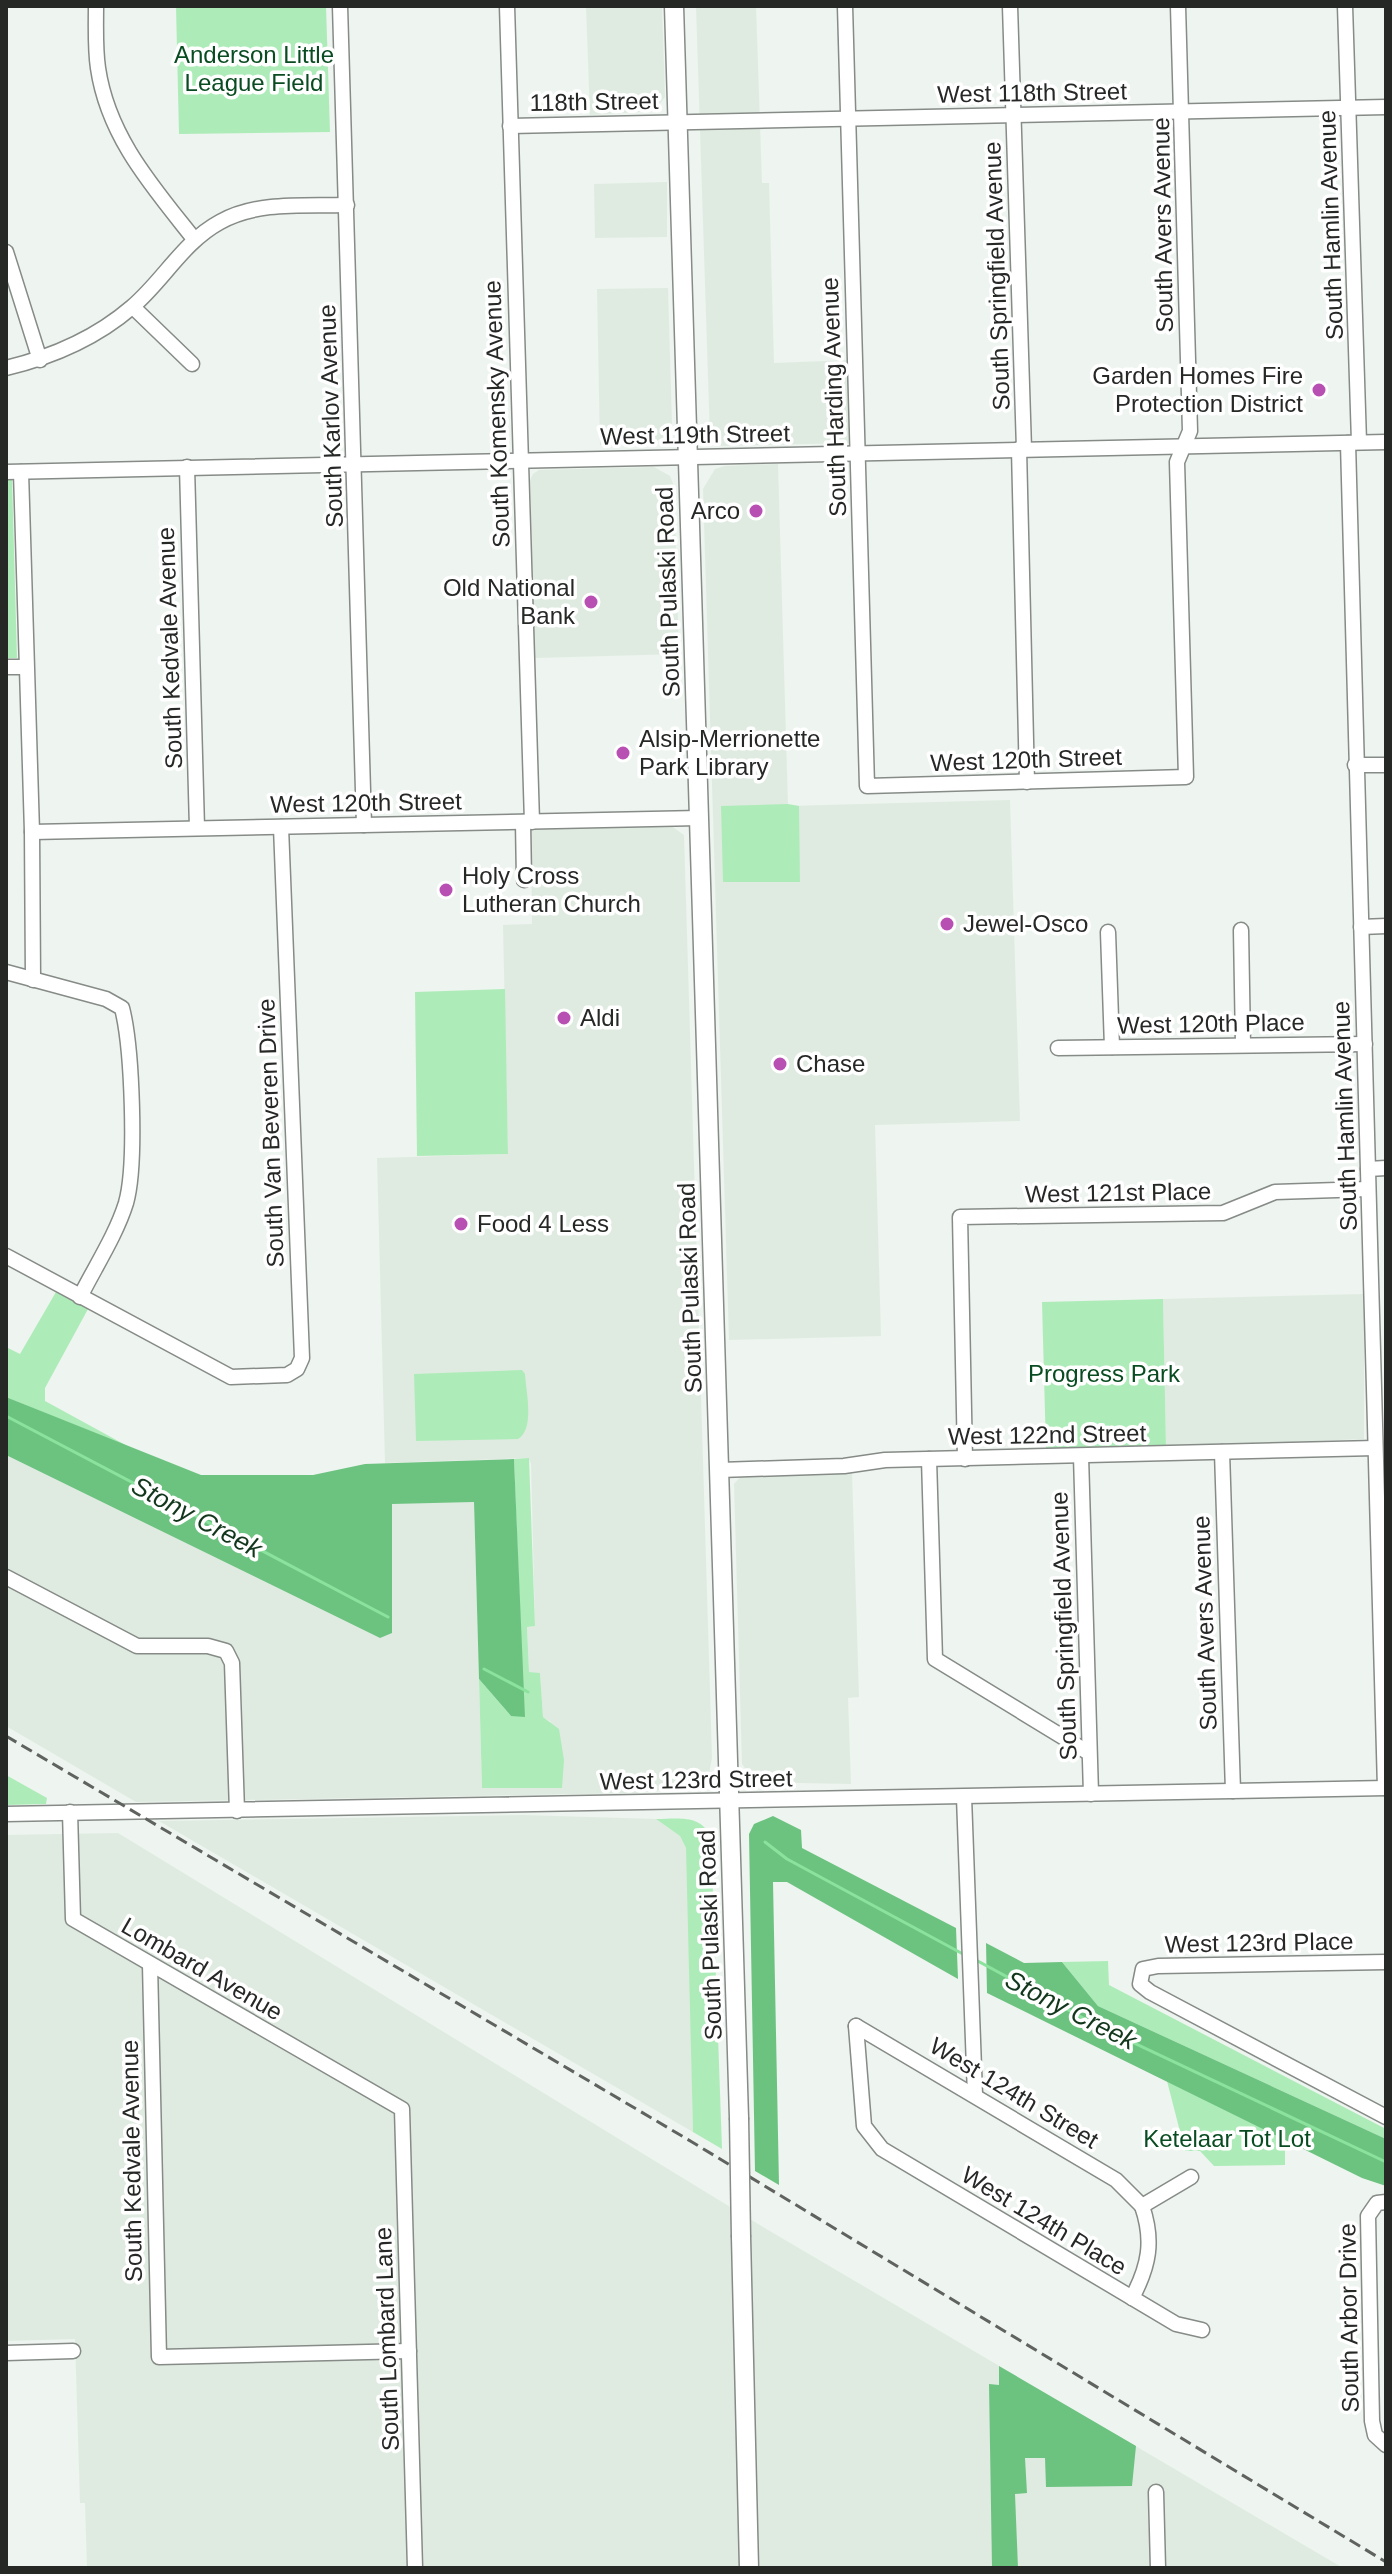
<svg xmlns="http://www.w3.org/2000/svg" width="1392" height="2574" font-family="Helvetica,sans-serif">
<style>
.built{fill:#dfebe1}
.green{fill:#adecb8}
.forest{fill:#6cc380}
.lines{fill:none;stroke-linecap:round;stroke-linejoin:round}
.stream{stroke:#8ae29d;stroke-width:3}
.minor-casing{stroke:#868b87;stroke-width:17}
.major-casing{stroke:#868b87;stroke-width:21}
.minor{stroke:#fff;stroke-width:14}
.major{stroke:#fff;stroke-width:18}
.rail{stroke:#5f625f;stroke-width:3;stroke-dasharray:12 6;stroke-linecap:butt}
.major-bridge-casing{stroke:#868b87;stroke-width:21;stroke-linecap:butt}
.major-bridge{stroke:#fff;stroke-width:18}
.poi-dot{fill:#b850b3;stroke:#fff;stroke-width:3}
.labels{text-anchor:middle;stroke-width:7;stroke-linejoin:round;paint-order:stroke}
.park-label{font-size:24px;fill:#094c21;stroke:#fff}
.street-label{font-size:24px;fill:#262826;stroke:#fff}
.poi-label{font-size:24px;fill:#262826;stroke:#fff;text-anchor:start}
.water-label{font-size:26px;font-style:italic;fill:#12371c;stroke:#fff}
</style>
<rect width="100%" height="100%" fill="#eef4ef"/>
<g class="built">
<path d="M586,6H662L665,97L654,111L590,115Z"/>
<path d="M696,6H756L762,183H769L774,363L851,360L854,443L721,446L710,438Z"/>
<path d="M667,182V237L595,238L594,184Z"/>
<path d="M668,288L672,425L669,434L651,444L600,445L597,289Z"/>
<path d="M778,464L788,806L1010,800L1020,1121L875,1125L881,1336L729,1340L703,489L715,469L725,466Z"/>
<path d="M654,467L670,476L674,486L679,654L535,658L530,480L533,474L539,470Z"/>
<path d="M670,825L684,835L712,1758L709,1774L699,1784L639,1793L136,1802L6,1726V1455L380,1638L392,1503L474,1502L482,1788L551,1722L543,1717L540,1673H529L527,1627L535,1626L531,1463L528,1458L385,1463L377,1158L508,1154L503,925L532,924L531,827Z"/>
<path d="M1364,1294V1439L1166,1447L1163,1299Z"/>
<path d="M852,1472L859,1697L848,1698L851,1784L755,1782L742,1764L734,1484L741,1476Z"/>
<path d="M523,1815L656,1819L680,1836L686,1848L688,1869L693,2132L159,1821Z"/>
<path d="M118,1833L763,2227L1343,2568H87L85,2503H80L75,2339L6,2341V1835Z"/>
</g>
<g class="green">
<path d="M176,6H326L330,132L179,134Z"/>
<path d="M6,479H12L17,658H6Z"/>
<path d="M788,804L799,806L800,882H723L721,806Z"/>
<path d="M505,989L508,1154L417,1156L415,992Z"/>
<path d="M56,1292L88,1309L45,1388V1401L131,1448L6,1397V1347L20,1354Z"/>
<path d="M1163,1299L1166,1447L1046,1450L1042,1302Z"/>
<path d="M522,1370L525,1374C526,1392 535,1429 518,1439L416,1441L414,1374Z"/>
<path d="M529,1458L535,1626L527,1627L529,1672L540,1673L543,1717L559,1729L564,1760L562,1788H482L479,1679L511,1716H524L514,1459Z"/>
<path d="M6,1775L47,1798L46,1804L6,1805Z"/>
<path d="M656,1819C679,1819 700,1814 711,1837L722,2149L693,2132L686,1848L680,1836Z"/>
<path d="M1108,1961L1109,1985L1386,2129V2139L1098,2006L1062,1962Z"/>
<path d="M1167,2081L1285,2138V2165L1214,2166L1200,2151H1185Z"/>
</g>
<g class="forest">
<path d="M6,1397L201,1475H313L365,1464L514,1459L525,1717L511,1716L479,1679L474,1502L392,1504V1633L380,1638L6,1455Z"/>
<path d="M773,1816L801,1830L802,1848L956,1928L958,1979L787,1882H773L779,2185L755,2171L749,1834L754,1824Z"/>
<path d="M986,1943L1024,1963L1062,1962L1098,2006L1386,2139V2186L1362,2178L987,1993Z"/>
<path d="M999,2366L1136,2446L1132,2486L1046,2487L1045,2458H1025L1027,2493L1015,2494L1018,2568H992L989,2384L999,2385Z"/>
</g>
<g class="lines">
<g class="stream">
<path d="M6,1416L388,1617"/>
<path d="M484,1669L528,1692"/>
<path d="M765,1842L787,1859L963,1954"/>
<path d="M974,1959L1098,2026L1386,2162"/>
</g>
<g class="minor-casing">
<g id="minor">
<path d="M96,6C96,26 95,48 98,68C108,137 153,187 194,239"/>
<path d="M340,6L364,825"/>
<path d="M507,6L532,822"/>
<path d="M845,6L867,786L1186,777L1177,462L1190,431L1178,6"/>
<path d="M1010,6L1024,449"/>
<path d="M1345,6L1359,442"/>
<path d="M510,126L1386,107"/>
<path d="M6,252L40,360"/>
<path d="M133,307L192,364"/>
<path d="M6,368C52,357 96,338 132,307C163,281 183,242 220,222C257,201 305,206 347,205"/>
<path d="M1348,443L1385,1788"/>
<path d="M1019,449L1027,782"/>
<path d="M187,467L197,828"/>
<path d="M6,472L1386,442"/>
<path d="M21,472L32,832L33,980"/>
<path d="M6,667H26"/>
<path d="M1355,765H1386"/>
<path d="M523,822L524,880"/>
<path d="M32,832L699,818"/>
<path d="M1361,927L1386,926"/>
<path d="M1241,930L1243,1044"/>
<path d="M1108,932L1112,1047"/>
<path d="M6,972L106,999L122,1008C132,1047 137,1164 126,1203C116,1235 95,1267 80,1297"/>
<path d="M1058,1048L1365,1044"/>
<path d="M1368,1169L1386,1168"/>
<path d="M6,1256L231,1377L287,1375L297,1369L302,1358L281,827"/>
<path d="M1222,1452L1233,1791"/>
<path d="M1081,1456L1091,1794"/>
<path d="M929,1459L935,1659L1089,1753"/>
<path d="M965,1459L960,1217L1223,1213L1275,1192L1368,1189"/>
<path d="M720,1470L844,1466L885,1460L1375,1448"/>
<path d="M6,1577L137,1646H208L226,1651L232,1663L237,1811"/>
<path d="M964,1797L975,2095"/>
<path d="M70,1812L73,1919L402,2109L415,2568"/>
<path d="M6,1814L1386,1788"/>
<path d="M1386,1962L1158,1966L1143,1969L1140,1984L1150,1992L1386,2117"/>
<path d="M150,1964L159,2357L409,2351"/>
<path d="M856,2026L864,2126L882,2149L1176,2324L1202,2330"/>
<path d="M856,2026L1116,2180L1142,2206"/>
<path d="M1386,2202L1377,2203L1368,2216L1372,2421L1375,2435L1386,2445"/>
<path d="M1132,2298C1149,2266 1154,2241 1142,2206L1191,2177"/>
<path d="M6,2353L73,2351"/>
<path d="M1156,2492L1158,2568"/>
</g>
</g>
<g class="major-casing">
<g id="major">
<path d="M674,6L739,2118"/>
<path d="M741,2237L749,2568"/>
</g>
</g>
<use href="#minor" class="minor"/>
<use href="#major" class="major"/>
<path class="rail" d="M6,1736L692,2142L1386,2562"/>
<g class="major-bridge-casing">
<path id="major-bridge" d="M739,2118L741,2237"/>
</g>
<use href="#major-bridge" class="major-bridge"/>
</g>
<g class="poi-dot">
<circle cx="1319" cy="390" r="8"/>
<circle cx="756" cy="511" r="8"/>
<circle cx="591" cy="602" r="8"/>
<circle cx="623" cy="753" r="8"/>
<circle cx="446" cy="890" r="8"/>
<circle cx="947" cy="924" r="8"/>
<circle cx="564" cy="1018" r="8"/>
<circle cx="780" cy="1064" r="8"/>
<circle cx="461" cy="1224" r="8"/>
</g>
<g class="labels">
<g class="park-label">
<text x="254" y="63">Anderson Little<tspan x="254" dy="28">League Field</tspan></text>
<text x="1104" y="1382">Progress Park</text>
<text x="1227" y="2147">Ketelaar Tot Lot</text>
</g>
<g class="street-label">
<text transform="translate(1032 93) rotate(-1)" y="8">West 118th Street</text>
<text transform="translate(594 102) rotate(-1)" y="8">118th Street</text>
<text transform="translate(1163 225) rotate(-91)" y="8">South Avers Avenue</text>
<text transform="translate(1331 225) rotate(-92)" y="8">South Hamlin Avenue</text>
<text transform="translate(997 276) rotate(-92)" y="8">South Springfield Avenue</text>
<text transform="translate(834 397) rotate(-92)" y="8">South Harding Avenue</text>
<text transform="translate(497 414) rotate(-92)" y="8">South Komensky Avenue</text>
<text transform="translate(331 416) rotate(-92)" y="8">South Karlov Avenue</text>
<text transform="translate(695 435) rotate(-1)" y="8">West 119th Street</text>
<text transform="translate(668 592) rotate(-92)" y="8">South Pulaski Road</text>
<text transform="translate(170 648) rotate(-92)" y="8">South Kedvale Avenue</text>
<text transform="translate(1026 760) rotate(-2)" y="8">West 120th Street</text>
<text transform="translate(366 803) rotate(-1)" y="8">West 120th Street</text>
<text transform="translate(1211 1024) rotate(-1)" y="8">West 120th Place</text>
<text transform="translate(1345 1116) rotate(-92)" y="8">South Hamlin Avenue</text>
<text transform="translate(271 1133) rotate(-92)" y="8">South Van Beveren Drive</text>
<text transform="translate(1118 1193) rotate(-1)" y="8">West 121st Place</text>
<text transform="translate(690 1288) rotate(-92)" y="8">South Pulaski Road</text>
<text transform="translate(1047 1435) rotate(-1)" y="8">West 122nd Street</text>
<text transform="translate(1205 1623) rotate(-92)" y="8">South Avers Avenue</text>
<text transform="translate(1064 1626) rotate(-92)" y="8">South Springfield Avenue</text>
<text transform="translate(696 1780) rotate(-1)" y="8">West 123rd Street</text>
<text transform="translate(710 1935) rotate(-92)" y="8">South Pulaski Road</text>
<text transform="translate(1259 1943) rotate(-1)" y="8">West 123rd Place</text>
<text transform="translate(202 1969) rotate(30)" y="8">Lombard Avenue</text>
<text transform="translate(1014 2093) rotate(31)" y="8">West 124th Street</text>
<text transform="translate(132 2161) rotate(-91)" y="8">South Kedvale Avenue</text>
<text transform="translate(1044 2221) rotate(31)" y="8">West 124th Place</text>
<text transform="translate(1349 2318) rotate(-91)" y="8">South Arbor Drive</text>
<text transform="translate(387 2339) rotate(-92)" y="8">South Lombard Lane</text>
</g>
<g class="poi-label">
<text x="1303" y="384" text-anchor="end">Garden Homes Fire<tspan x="1303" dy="28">Protection District</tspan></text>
<text x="740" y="519" text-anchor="end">Arco</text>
<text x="575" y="596" text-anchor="end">Old National<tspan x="575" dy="28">Bank</tspan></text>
<text x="639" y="747">Alsip-Merrionette<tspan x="639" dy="28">Park Library</tspan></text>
<text x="462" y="884">Holy Cross<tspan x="462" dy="28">Lutheran Church</tspan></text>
<text x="963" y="932">Jewel-Osco</text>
<text x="580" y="1026">Aldi</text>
<text x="796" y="1072">Chase</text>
<text x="477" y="1232">Food 4 Less</text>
</g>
<g class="water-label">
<text transform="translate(197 1517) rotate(28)" y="9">Stony Creek</text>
<text transform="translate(1071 2010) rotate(27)" y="9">Stony Creek</text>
</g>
</g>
<rect width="1392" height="2574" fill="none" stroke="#262826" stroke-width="16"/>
</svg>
